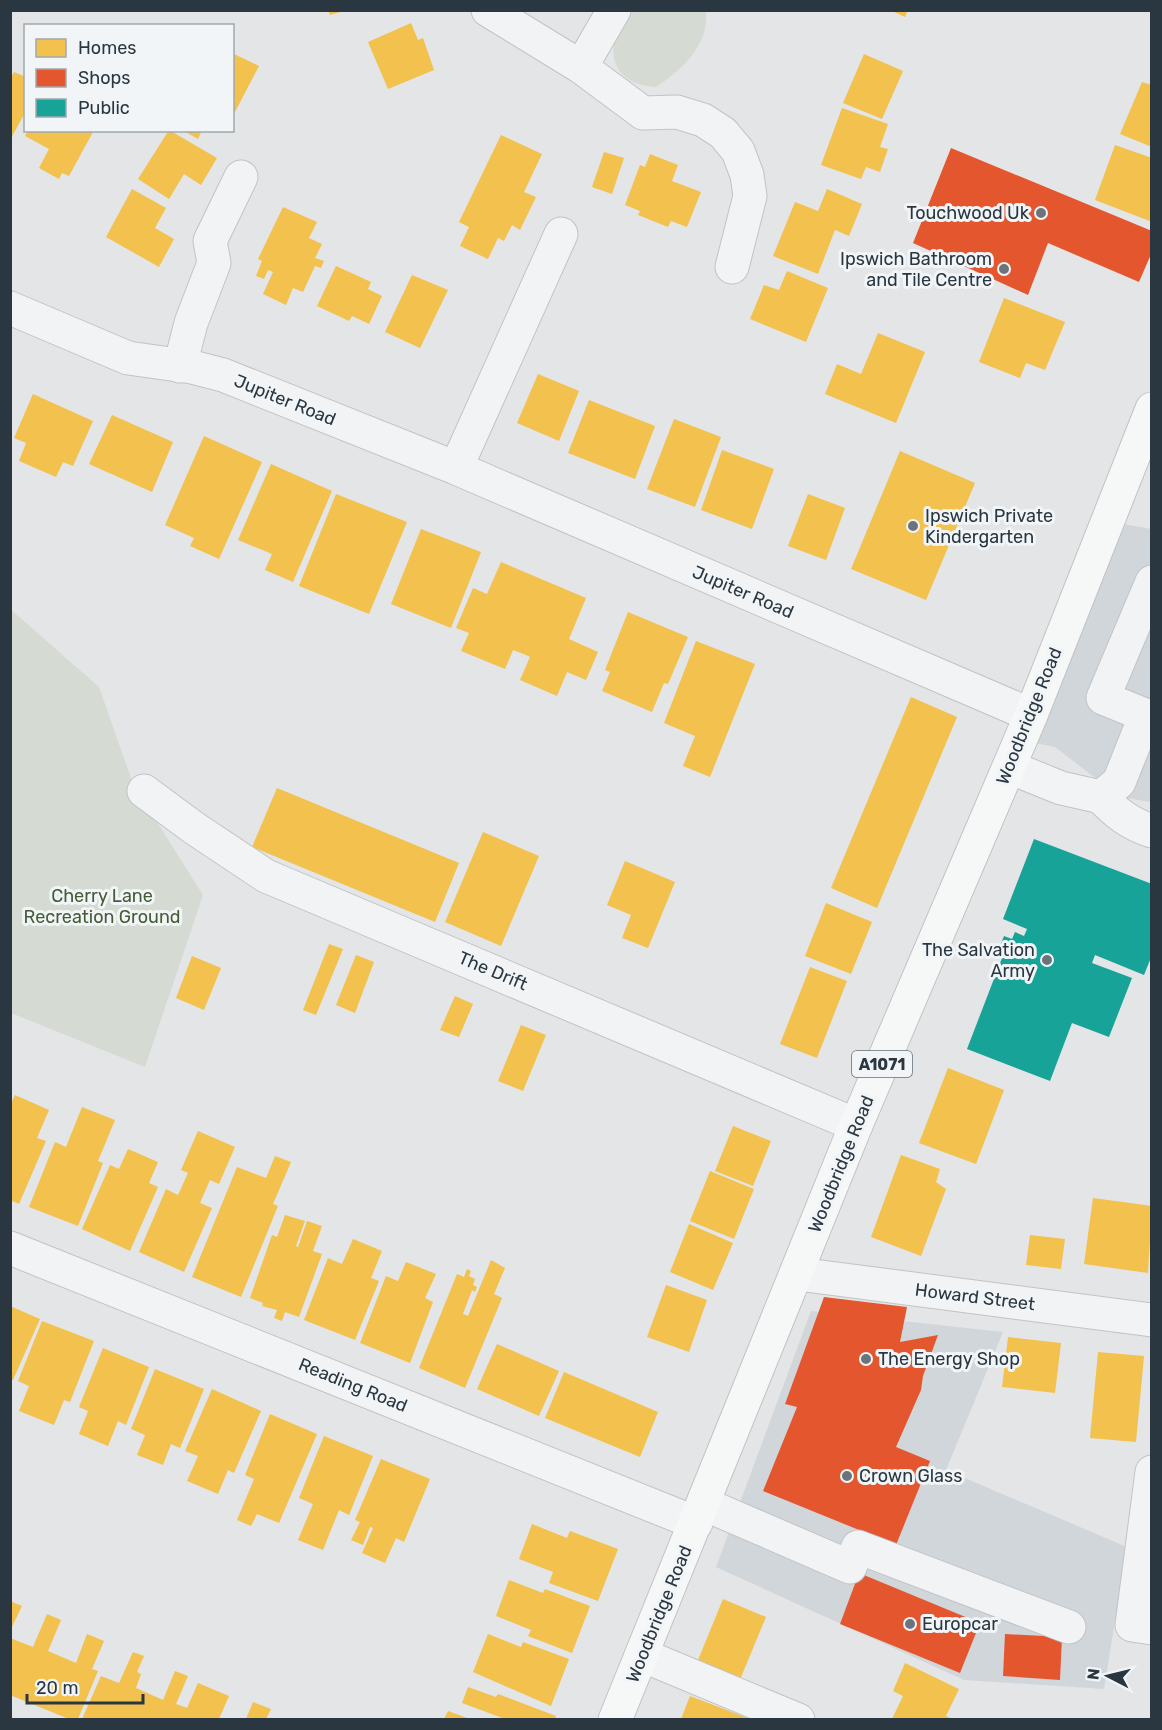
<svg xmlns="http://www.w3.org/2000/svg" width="1162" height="1730" font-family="Rubik,sans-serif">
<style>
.built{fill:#d1d6da}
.green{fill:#d5dbd3}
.homes{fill:#f2c14e}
.shops{fill:#e4572e}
.public{fill:#17a398}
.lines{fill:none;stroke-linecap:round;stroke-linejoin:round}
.minor-casing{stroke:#c1c3c5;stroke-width:35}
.major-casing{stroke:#c0c3c5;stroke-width:35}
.minor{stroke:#f2f3f5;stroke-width:33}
.major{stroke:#f6f7f7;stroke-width:33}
.poi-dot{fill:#6b747b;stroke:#f1f5f7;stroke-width:2}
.labels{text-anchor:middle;stroke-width:6;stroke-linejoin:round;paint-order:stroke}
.shield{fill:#f1f5f7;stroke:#667078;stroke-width:1.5}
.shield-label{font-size:16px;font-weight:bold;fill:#2a3741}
.poi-label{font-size:18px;fill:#2a3741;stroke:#f1f5f7;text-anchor:start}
.street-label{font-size:18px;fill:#2a3741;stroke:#f1f5f7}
.park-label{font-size:18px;fill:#465c37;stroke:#f1f5f7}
</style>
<rect width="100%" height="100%" fill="#e3e5e7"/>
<g class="built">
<path d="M1107,521L1151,529V802L1120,797L1055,747L1020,740Z"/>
<path d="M811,1311L1003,1332L946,1470L1127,1547L1104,1689L964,1680L716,1567Z"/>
</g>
<g class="green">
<path d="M632,11H706C709,45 683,69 656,87C606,84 603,42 632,11Z"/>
<path d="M10,609L99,687L133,784L203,895L145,1067L11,1013Z"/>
</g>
<g class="homes">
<path d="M328,10H344V11L330,15Z"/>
<path d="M890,10H908L905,17Z"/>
<path d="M411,23L418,40L423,38L434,70L388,89L368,42Z"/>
<path d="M232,53L259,66L235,112L232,111Z"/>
<path d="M864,54L903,71L882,119L843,103Z"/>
<path d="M14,72L26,77V111L10,140V79Z"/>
<path d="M1142,82L1152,85V147L1120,134Z"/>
<path d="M842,108L888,124L880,147L888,149L880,172L866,167L861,179L821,165Z"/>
<path d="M28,130H94L69,176L62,173L59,179L39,168L49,149L25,136Z"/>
<path d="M169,130L217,158L201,185L184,174L169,199L138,179Z"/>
<path d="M182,130H202L198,139Z"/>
<path d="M501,135L542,154L524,192L536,197L520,230L512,225L504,241L498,238L488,259L460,246L469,227L459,222Z"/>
<path d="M1115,145L1152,158V222L1095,200Z"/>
<path d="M604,152L624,158L612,194L592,187Z"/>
<path d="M650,154L678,165L672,181L701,192L687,227L671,221L668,227L638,215L640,211L625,205L640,165L645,167Z"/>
<path d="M132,189L166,208L155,228L174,239L159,267L106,237Z"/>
<path d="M827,189L862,204L849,236L835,230L818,274L773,256L795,202L818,211Z"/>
<path d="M283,207L317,222L309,238L322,244L315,258L324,261L321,268L315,266L303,292L293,288L286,305L263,294L273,272L268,270L264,279L256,276L262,261L258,259Z"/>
<path d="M336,266L371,282L368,289L382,296L369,324L352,316L349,321L317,306Z"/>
<path d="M787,271L828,288L806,342L750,319L764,285L779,290Z"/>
<path d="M412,275L448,290L420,348L385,332Z"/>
<path d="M1004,298L1065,322L1045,370L1026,363L1020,378L979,362Z"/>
<path d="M878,333L925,352L896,423L825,394L837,364L861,374Z"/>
<path d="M538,374L579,391L559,441L517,423Z"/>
<path d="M33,394L93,421L73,466L63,462L56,477L19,461L26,443L14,438Z"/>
<path d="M589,400L655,426L635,479L568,453Z"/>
<path d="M112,415L173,442L152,492L89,464Z"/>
<path d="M674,419L721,437L695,507L647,489Z"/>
<path d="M204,436L262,462L219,559L190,546L194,538L165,525Z"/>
<path d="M722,450L774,469L752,529L701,510Z"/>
<path d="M900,451L975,483L926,600L851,569Z"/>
<path d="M271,464L332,491L293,582L265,570L272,554L238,540Z"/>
<path d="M336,494L407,522L369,614L299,586Z"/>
<path d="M808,494L845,508L826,560L788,546Z"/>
<path d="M421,529L481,552L451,628L391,604Z"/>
<path d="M501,562L586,598L569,639L598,652L586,680L567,672L557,696L520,680L530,657L526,655L513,650L505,669L461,651L469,633L456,628L473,588L487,594Z"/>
<path d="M628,612L688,637L668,684L664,683L652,712L602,691L610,672L605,670Z"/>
<path d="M696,641L755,664L710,777L683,766L695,736L664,723Z"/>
<path d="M911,697L957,717L877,908L831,888Z"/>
<path d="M277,788L459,863L435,922L252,847Z"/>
<path d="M483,832L539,856L501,946L445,922Z"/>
<path d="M625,861L675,882L648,948L622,938L631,915L607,905Z"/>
<path d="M826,903L872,922L851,974L805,956Z"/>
<path d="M329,944L343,949L316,1015L303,1010Z"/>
<path d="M356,955L374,962L355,1013L336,1005Z"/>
<path d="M192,956L221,968L204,1010L176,998Z"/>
<path d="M810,967L847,981L817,1058L780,1044Z"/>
<path d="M455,996L473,1004L459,1037L440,1030Z"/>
<path d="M521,1025L546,1035L523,1091L498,1081Z"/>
<path d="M948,1068L1004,1090L976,1164L919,1143Z"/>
<path d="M15,1095L49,1110L37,1138L46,1141L19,1204L10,1200V1106Z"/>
<path d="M82,1107L115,1120L98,1161L103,1163L78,1226L29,1207L55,1142L66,1147Z"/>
<path d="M733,1126L771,1141L753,1186L715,1171Z"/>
<path d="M198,1131L235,1147L219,1184L210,1180L200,1203L212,1208L184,1272L139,1252L166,1189L178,1195L188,1173L181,1170Z"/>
<path d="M128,1149L158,1162L149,1183L158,1187L130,1251L82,1229L110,1165L119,1169Z"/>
<path d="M901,1155L940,1169L936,1182L946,1189L921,1256L871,1237Z"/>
<path d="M275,1156L291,1162L273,1204L278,1206L241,1297L192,1277L237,1167L266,1178Z"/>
<path d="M710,1171L754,1189L734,1239L690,1221Z"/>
<path d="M1093,1198L1152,1206L1148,1273L1084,1264Z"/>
<path d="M285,1215L305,1221L296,1246L298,1247L307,1221L322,1226L313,1251L322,1254L299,1317L285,1312L282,1321L274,1318L277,1310L262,1306L263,1303L250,1298L272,1235L277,1237Z"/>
<path d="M689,1224L733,1243L713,1290L670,1272Z"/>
<path d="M1030,1235L1065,1239L1061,1269L1026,1265Z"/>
<path d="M353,1239L382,1251L371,1278L379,1281L355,1340L304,1320L328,1258L342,1264Z"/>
<path d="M491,1260L505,1268L494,1294L502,1298L465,1388L419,1368L457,1274L464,1277L467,1269L471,1271L469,1276L475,1279L473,1285L477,1287L475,1292L472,1290L463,1314L468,1316Z"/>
<path d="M406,1262L436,1274L425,1298L433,1302L410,1363L360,1343L386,1276L398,1281Z"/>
<path d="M666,1285L707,1300L689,1352L647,1337Z"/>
<path d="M10,1306L40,1319L13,1380L10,1379Z"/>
<path d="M42,1321L94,1341L70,1402L64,1400L54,1425L19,1411L29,1386L18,1381Z"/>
<path d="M1008,1337L1061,1343L1055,1393L1002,1387Z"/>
<path d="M497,1344L559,1371L539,1416L477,1389Z"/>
<path d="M103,1348L149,1367L126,1425L118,1421L108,1446L79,1434L88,1411L79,1407Z"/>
<path d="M1098,1352L1144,1356L1136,1442L1090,1438Z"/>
<path d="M155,1369L204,1389L180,1448L171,1444L163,1465L137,1455L145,1435L131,1429Z"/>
<path d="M564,1372L658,1412L640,1457L545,1418Z"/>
<path d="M212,1389L261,1411L234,1473L228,1470L218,1494L187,1481L198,1456L185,1451Z"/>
<path d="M270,1414L317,1434L279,1523L257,1514L251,1526L237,1520L254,1479L245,1475Z"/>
<path d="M324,1436L373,1456L349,1515L339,1510L323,1550L298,1540L313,1504L299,1498Z"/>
<path d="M381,1459L430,1479L404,1542L396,1538L385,1563L362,1553L373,1528L370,1527L363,1545L351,1540L360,1522L355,1520Z"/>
<path d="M532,1524L567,1538L570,1531L618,1549L598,1601L549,1583L553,1572L519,1559Z"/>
<path d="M509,1580L543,1593L545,1589L590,1606L572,1653L528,1636L531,1630L496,1616Z"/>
<path d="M723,1599L766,1617L739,1682L696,1665Z"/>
<path d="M10,1601L22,1606L10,1631Z"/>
<path d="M47,1614L61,1620L48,1651L76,1663L87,1634L104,1641L92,1669L98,1671L78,1719H69L10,1695V1638L33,1647Z"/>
<path d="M488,1634L521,1647L523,1642L569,1659L551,1706L473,1672Z"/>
<path d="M133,1652L144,1656L137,1672L141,1674L136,1688L163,1700L175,1671L188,1676L176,1704L187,1708L198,1683L229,1696L219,1719H82L101,1676L119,1683Z"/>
<path d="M905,1663L959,1689L946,1716L952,1719H892L903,1696L893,1691Z"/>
<path d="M468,1687L496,1697L498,1694L556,1716L555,1719H505L462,1703Z"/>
<path d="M690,1696L750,1719H681Z"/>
<path d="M253,1702L271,1709L266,1719H246Z"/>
<path d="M448,1711L470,1719H444Z"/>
</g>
<g class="shops">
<path d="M951,148L1152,231V252L1139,282L1048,243L1028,295L913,243Z"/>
<path d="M824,1297L907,1307L900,1342L938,1335L923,1376L921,1390L896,1447L930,1461L896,1545L763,1491L797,1407L785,1404Z"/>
<path d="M859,1573L980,1623L960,1673L840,1624Z"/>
<path d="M1005,1634L1062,1637L1060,1680L1003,1676Z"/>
</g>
<path class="public" d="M1034,839L1152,884V955L1144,975L1095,955L1092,963L1132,978L1109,1037L1072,1023L1050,1081L967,1049L1002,958L996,956L1004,936L1012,939L1015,932L1024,936L1027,929L1003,919Z"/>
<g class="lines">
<g class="minor-casing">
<g id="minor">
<path d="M488,10L581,67L614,10"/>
<path d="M581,67L643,113L677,112L703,120L723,133L738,151L747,175L750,196L732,267"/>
<path d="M10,308L128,358L192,367L223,375L456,468L1031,715"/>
<path d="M180,366L191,323L214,263L210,241L241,177"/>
<path d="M456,468L561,234"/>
<path d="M1152,582L1103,698L1152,718"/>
<path d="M1009,767L1061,788L1101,797L1119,782L1145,717"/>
<path d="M144,791L194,828L266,876L856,1125"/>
<path d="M1101,797C1116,813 1130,824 1152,831"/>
<path d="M10,1248L696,1523"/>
<path d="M798,1274L1152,1320"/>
<path d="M1152,1472L1132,1625L1152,1628"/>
<path d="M704,1504L850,1567L858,1547L1069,1627"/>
<path d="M642,1655L798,1720"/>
</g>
</g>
<g class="major-casing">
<path id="major" d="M615,1720L856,1125L1031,715L1152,409"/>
</g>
<use href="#minor" class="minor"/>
<use href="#major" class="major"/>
</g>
<g class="poi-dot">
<circle cx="1041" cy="213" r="6"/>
<circle cx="1004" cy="269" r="6"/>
<circle cx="913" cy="526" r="6"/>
<circle cx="1047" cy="960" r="6"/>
<circle cx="866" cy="1359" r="6"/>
<circle cx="847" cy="1476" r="6"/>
<circle cx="910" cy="1624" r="6"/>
</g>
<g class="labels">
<rect class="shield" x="852" y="1051" width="60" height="26" rx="4.5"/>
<g class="shield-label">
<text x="882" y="1070">A1071</text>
</g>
<g class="poi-label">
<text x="1029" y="219" text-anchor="end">Touchwood Uk</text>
<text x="992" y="265" text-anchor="end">Ipswich Bathroom<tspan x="992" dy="21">and Tile Centre</tspan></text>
<text x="925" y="522">Ipswich Private<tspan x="925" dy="21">Kindergarten</tspan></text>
<text x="1035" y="956" text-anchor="end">The Salvation<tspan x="1035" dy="21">Army</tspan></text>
<text x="878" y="1365">The Energy Shop</text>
<text x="859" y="1482">Crown Glass</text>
<text x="922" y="1630">Europcar</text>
</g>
<g class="street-label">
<text transform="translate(285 400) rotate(22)" y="6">Jupiter Road</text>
<text transform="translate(743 592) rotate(23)" y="6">Jupiter Road</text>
<text transform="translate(1029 716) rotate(-68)" y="6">Woodbridge Road</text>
<text transform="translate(493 971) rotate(23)" y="6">The Drift</text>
<text transform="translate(841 1164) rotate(-68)" y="6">Woodbridge Road</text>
<text transform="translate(975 1297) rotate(7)" y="6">Howard Street</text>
<text transform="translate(353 1385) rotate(22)" y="6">Reading Road</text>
<text transform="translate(659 1614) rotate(-68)" y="6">Woodbridge Road</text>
</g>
<g class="park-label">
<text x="102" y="902">Cherry Lane<tspan x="102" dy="21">Recreation Ground</tspan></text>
</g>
</g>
<rect width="1162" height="1730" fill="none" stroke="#2a3741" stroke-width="24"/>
<rect x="24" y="24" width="210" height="108" fill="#f1f5f7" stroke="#a1a9ae" stroke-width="1.5"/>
<rect x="36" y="39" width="30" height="18" fill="#f2c14e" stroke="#a1a9ae" stroke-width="1.5"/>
<text x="78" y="54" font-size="18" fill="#2a3741">Homes</text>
<rect x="36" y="69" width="30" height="18" fill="#e4572e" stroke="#a1a9ae" stroke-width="1.5"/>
<text x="78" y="84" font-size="18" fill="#2a3741">Shops</text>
<rect x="36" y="99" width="30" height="18" fill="#17a398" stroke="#a1a9ae" stroke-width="1.5"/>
<text x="78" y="114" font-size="18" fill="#2a3741">Public</text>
<g transform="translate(1108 1676) rotate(277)" stroke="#f1f5f7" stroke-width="4.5" paint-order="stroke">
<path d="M0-4.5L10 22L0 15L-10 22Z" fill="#2a3741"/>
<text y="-9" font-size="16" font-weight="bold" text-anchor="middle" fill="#2a3741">N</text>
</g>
<path d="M27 1694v9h116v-9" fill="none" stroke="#2a3741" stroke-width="3"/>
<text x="36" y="1694" font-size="18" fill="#2a3741" stroke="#f1f5f7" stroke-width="4.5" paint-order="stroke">20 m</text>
</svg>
